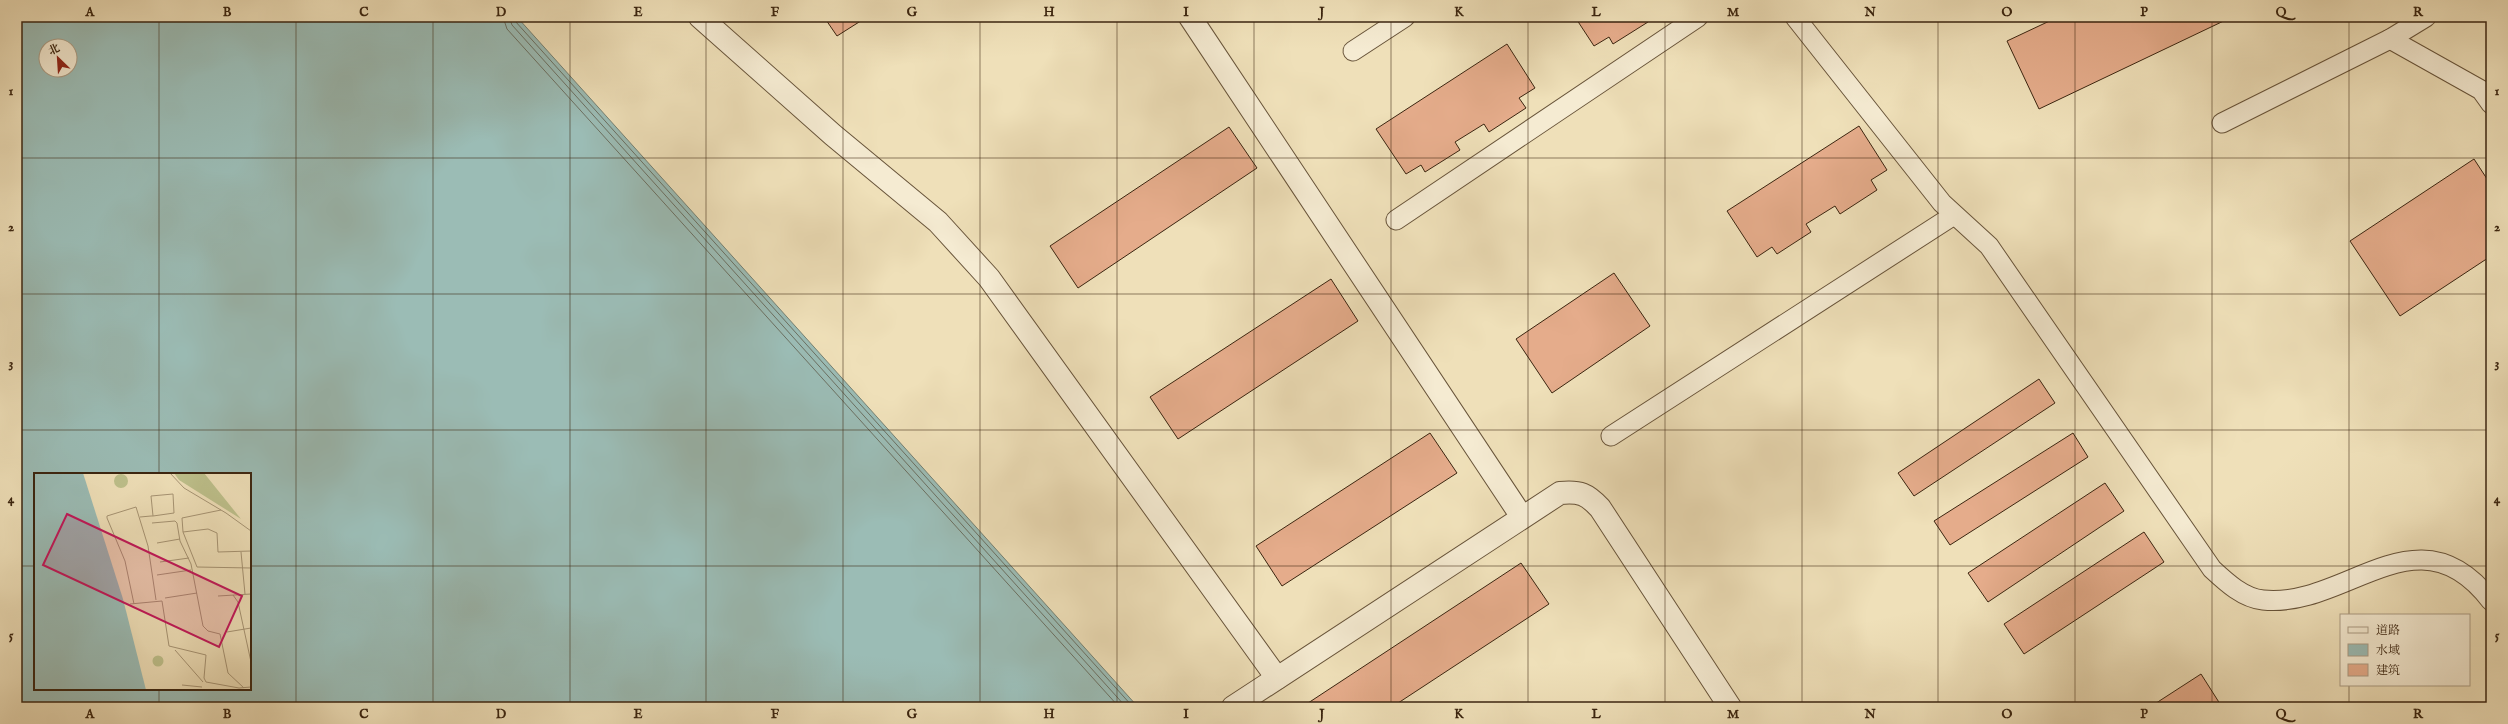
<svg xmlns="http://www.w3.org/2000/svg" width="2508" height="724" font-family="'IM FELL English','Noto Serif SC',serif">
<style>
.water{fill:#9bbcb5;stroke:#758073;fill-rule:evenodd}
.lines{fill:none;stroke-linecap:round;stroke-linejoin:round}
.shore{stroke:#6b7062;stroke-width:1}
.building{fill:#e5ac8b;stroke:#3b2510}
.service-casing{stroke:#68543a;stroke-width:21}
.minor-casing{stroke:#68543a;stroke-width:24}
.service{stroke:#f5ebd2;stroke-width:19}
.minor{stroke:#f5ebd2;stroke-width:22}
.grid{fill:none;stroke:#3b2510;stroke-width:1;stroke-opacity:0.55}
.inset-road{fill:none;stroke:#a79575;stroke-width:1}
.view{fill:#c2185b;fill-opacity:0.15;stroke:#c2185b;stroke-width:2}
.inset-edge{fill:none;stroke:#3b2510;stroke-width:2}
.neatline{fill:none;stroke:#3b2510;stroke-width:1.5}
.grid-label{font-size:13px;text-anchor:middle;font-weight:bold;fill:#3b2510}
</style>
<rect width="100%" height="100%" fill="#efe0b9"/>
<filter id="stains"><feTurbulence type="fractalNoise" baseFrequency=".005" numOctaves="4"/><feColorMatrix values="0 0 0 0 .2 0 0 0 0 .09 0 0 0 0 .02 0 0 0 .5 -.17"/></filter>
<radialGradient id="worn" r=".72"><stop offset=".6" stop-color="#630" stop-opacity="0"/><stop offset="1" stop-color="#630" stop-opacity=".3"/></radialGradient>
<path class="water" d="M17,17H517L1138,707H17ZM46,46H70V70H46ZM35,474H250V689H35Z"/>
<g class="lines">
<g class="shore">
<path d="M503,17L507,29L1119,707"/>
<path d="M509,17L512,25L1126,707"/>
<path d="M514,17L515,21L1133,707"/>
</g>
</g>
<g class="building">
<path d="M824,17H867L837,36Z"/>
<path d="M1575,17H1645L1648,22L1613,44L1609,37L1594,46Z"/>
<path d="M2058,17H2232L2039,109L2007,41Z"/>
<path d="M1507,44L1535,88L1519,98L1526,108L1489,132L1484,124L1455,142L1460,150L1425,172L1421,165L1406,174L1376,129Z"/>
<path d="M1859,126L1887,170L1871,180L1877,190L1840,214L1835,206L1806,224L1811,232L1777,254L1772,247L1757,257L1727,211Z"/>
<path d="M1229,127L1257,168L1078,288L1050,246Z"/>
<path d="M2474,159L2491,185V256L2400,316L2350,241Z"/>
<path d="M1614,273L1650,326L1552,393L1516,339Z"/>
<path d="M1331,279L1358,321L1178,439L1150,397Z"/>
<path d="M2039,379L2055,403L1914,496L1898,473Z"/>
<path d="M1430,433L1457,473L1282,586L1256,546Z"/>
<path d="M2073,433L2088,457L1950,545L1934,521Z"/>
<path d="M2105,483L2124,511L1988,602L1968,573Z"/>
<path d="M2144,532L2164,562L2024,654L2004,624Z"/>
<path d="M1521,563L1549,604L1392,707H1302Z"/>
<path d="M2201,674L2222,707H2150Z"/>
</g>
<g class="lines">
<g class="service-casing">
<g id="service">
<path d="M1795,17L1942,203L1989,246L2212,569C2226,582 2243,598 2263,600C2346,609 2418,505 2491,601"/>
<path d="M2390,39L2481,90L2491,104"/>
<path d="M1353,51L1405,17"/>
<path d="M2222,123L2390,39L2426,17"/>
<path d="M1396,220L1698,17"/>
<path d="M1611,436L1954,215"/>
</g>
</g>
<g class="minor-casing">
<g id="minor">
<path d="M700,17L833,135L938,222L989,278L1277,678"/>
<path d="M1190,17L1522,517"/>
<path d="M1233,707L1560,493C1580,491 1587,494 1600,508L1730,707"/>
</g>
</g>
<use href="#service" class="service"/>
<use href="#minor" class="minor"/>
</g>
<path class="grid" d="M159,17V474M296,17V707M433,17V707M570,17V707M706,17V707M843,17V707M980,17V707M1117,17V707M1254,17V707M1391,17V707M1528,17V707M1665,17V707M1802,17V707M1938,17V707M2075,17V707M2212,17V707M2349,17V615M17,158H2491M17,294H2491M17,430H2491M17,566H35M250,566H2491M2349,685V707M159,689V707"/>
<g transform="translate(34 473)">
<rect width="217" height="217" fill="#efe0b9"/>
<path d="M140,0H170L207,46L145,7ZM80 8a7 7 0 1 1 14 0a7 7 0 1 1-14 0ZM118.5 188a5.5 5.5 0 1 1 11 0a5.5 5.5 0 1 1-11 0Z" fill="#bec18c"/>
<path d="M0,0H49L89,126L112,217H0Z" fill="#9bbcb5"/>
<path class="inset-road" d="M136,0L150,15L192,40L217,58M187,37L148,45L149,59L163,94L217,95M106,44L117,43H119L140,40L139,21L117,23L119,43M118,50L141,48L143,50L146,68L157,91L169,153L174,158L186,161L194,200L210,215M149,59L174,56L183,60L184,79L217,78M123,70L146,66M207,79L211,121M126,89L155,85M123,102L157,97M199,122L204,129L217,189M184,123L217,121M131,125L163,120M96,131L128,128L135,173L172,182L170,205L172,209L205,215L217,214M100,131L91,88L73,45V43L102,34L114,73L122,127M193,159L217,155M141,177L169,209M148,212L168,214"/>
<path class="view" d="M33,41L208,123L185,174L9,92Z"/>
<rect width="217" height="217" class="inset-edge"/>
</g>
<rect width="2508" height="724" fill="none" stroke="#efe0b9" stroke-width="44"/>
<rect x="2340" y="614" width="130" height="72" fill="#f5ebd2" stroke="#ab9c84"/>
<rect x="2348" y="627" width="20" height="6" fill="#f5ebd2" stroke="#ab9c84"/>
<text x="2376" y="634" font-size="12" fill="#3b2510">道路</text>
<rect x="2348" y="644" width="20" height="12" fill="#9bbcb5" stroke="#ab9c84"/>
<text x="2376" y="654" font-size="12" fill="#3b2510">水域</text>
<rect x="2348" y="664" width="20" height="12" fill="#e5ac8b" stroke="#ab9c84"/>
<text x="2376" y="674" font-size="12" fill="#3b2510">建筑</text>
<g transform="translate(58 58) rotate(335)"><circle r="19" fill="#f5ebd2" stroke="#ab9c84"/>
<path d="M0-3L7 15L0 10L-7 15Z" fill="#8f2418"/>
<text y="-6" font-size="11" font-weight="bold" text-anchor="middle" fill="#3b2510">北</text>
</g>
<rect x="22" y="22" width="2464" height="680" class="neatline"/>
<g class="grid-label">
<text x="90" y="16">A</text>
<text x="227" y="16">B</text>
<text x="364" y="16">C</text>
<text x="501" y="16">D</text>
<text x="638" y="16">E</text>
<text x="775" y="16">F</text>
<text x="912" y="16">G</text>
<text x="1049" y="16">H</text>
<text x="1186" y="16">I</text>
<text x="1322" y="16">J</text>
<text x="1459" y="16">K</text>
<text x="1596" y="16">L</text>
<text x="1733" y="16">M</text>
<text x="1870" y="16">N</text>
<text x="2007" y="16">O</text>
<text x="2144" y="16">P</text>
<text x="2281" y="16">Q</text>
<text x="2418" y="16">R</text>
<text x="11" y="95">1</text>
<text x="2497" y="95">1</text>
<text x="11" y="231">2</text>
<text x="2497" y="231">2</text>
<text x="11" y="367">3</text>
<text x="2497" y="367">3</text>
<text x="11" y="503">4</text>
<text x="2497" y="503">4</text>
<text x="11" y="639">5</text>
<text x="2497" y="639">5</text>
<text x="90" y="718">A</text>
<text x="227" y="718">B</text>
<text x="364" y="718">C</text>
<text x="501" y="718">D</text>
<text x="638" y="718">E</text>
<text x="775" y="718">F</text>
<text x="912" y="718">G</text>
<text x="1049" y="718">H</text>
<text x="1186" y="718">I</text>
<text x="1322" y="718">J</text>
<text x="1459" y="718">K</text>
<text x="1596" y="718">L</text>
<text x="1733" y="718">M</text>
<text x="1870" y="718">N</text>
<text x="2007" y="718">O</text>
<text x="2144" y="718">P</text>
<text x="2281" y="718">Q</text>
<text x="2418" y="718">R</text>
</g>
<rect width="100%" height="100%" filter="url(#stains)"/>
<rect width="100%" height="100%" fill="url(#worn)"/>
</svg>
